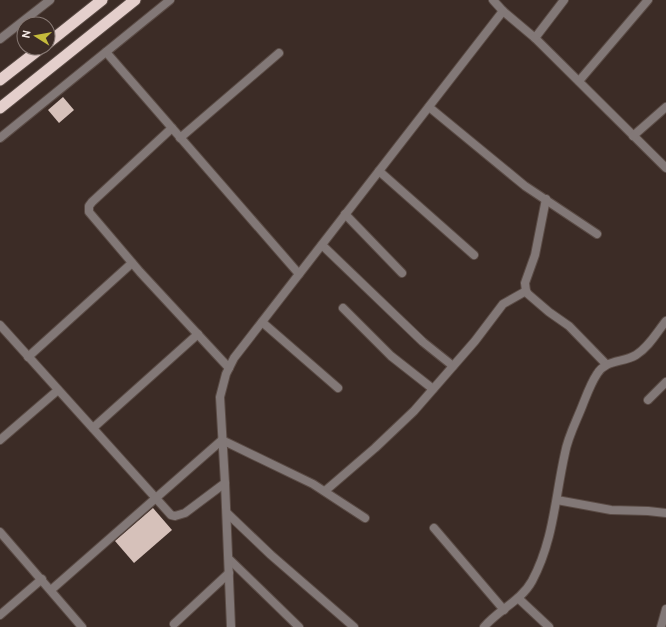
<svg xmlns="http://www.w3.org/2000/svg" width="666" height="627" font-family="Cabin,sans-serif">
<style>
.building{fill:#d6c1ba}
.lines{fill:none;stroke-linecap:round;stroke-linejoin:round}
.minor-casing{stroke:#5a4b45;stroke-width:10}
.tertiary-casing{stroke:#5a4b45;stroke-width:10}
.trunk-casing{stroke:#5a4b45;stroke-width:13}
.minor{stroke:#827877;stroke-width:8}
.tertiary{stroke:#827877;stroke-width:8}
.trunk{stroke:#e4cfcc;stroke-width:11}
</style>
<rect width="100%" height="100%" fill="#3c2c26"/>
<g class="building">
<path d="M63,97L74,110L59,123L48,110Z"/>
<path d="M153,508L172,530L134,563L115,541Z"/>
</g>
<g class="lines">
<g class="minor-casing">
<g id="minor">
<path d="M493,0L503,11L535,38L666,168"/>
<path d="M535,38L564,0"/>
<path d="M106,52L299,274"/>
<path d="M579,81L648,0"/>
<path d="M429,107L525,186L597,234"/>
<path d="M172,128L92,202L89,206V212L140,272L229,368"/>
<path d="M633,136L666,107"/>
<path d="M180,138L279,53"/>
<path d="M379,171L474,255"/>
<path d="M546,199L535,255L525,283L526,291L528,294L549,312L569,326L606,364"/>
<path d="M345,214L402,273"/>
<path d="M322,245L423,342L453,366"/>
<path d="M343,308L391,356L433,389"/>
<path d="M262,322L338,388"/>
<path d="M0,325L171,515L175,516L185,513L225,483"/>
<path d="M28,357L132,263"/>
<path d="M648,400L666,382"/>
<path d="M93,428L198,334"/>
<path d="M0,440L58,390"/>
<path d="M325,491L375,448L414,411L475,341L503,304L526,291"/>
<path d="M557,500L611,510L648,511L666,513"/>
<path d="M227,513L271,555L354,627"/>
<path d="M434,528L504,610"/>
<path d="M0,532L82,627"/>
<path d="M229,559L299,627"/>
<path d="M51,590L222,440L313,484L365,518"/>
<path d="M518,598L549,627"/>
<path d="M0,615L42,579"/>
<path d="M174,624L229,573"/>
<path d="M231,627L225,483L220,397L226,374L234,358L503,11"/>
<path d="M484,627C498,610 521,601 532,581C554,540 555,497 565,453C568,436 577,420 583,404C587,394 591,383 597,374C606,359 623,363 636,355C649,347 657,332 666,321"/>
<path d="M661,627L666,609"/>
</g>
</g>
<g class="tertiary-casing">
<g id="tertiary">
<path d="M0,39L50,0"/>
<path d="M0,138L170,0"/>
</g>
</g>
<g class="trunk-casing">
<g id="trunk">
<path d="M48,43L102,0"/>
<path d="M0,80L41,48"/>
<path d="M0,108L135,0"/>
</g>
</g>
<use href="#minor" class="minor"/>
<use href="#tertiary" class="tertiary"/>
<use href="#trunk" class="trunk"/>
</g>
<g transform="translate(36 36) rotate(281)"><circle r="19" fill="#3c2c26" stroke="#877974"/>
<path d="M0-3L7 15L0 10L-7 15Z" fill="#c6bc3c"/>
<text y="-6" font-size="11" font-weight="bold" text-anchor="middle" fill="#f7ece8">N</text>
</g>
</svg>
